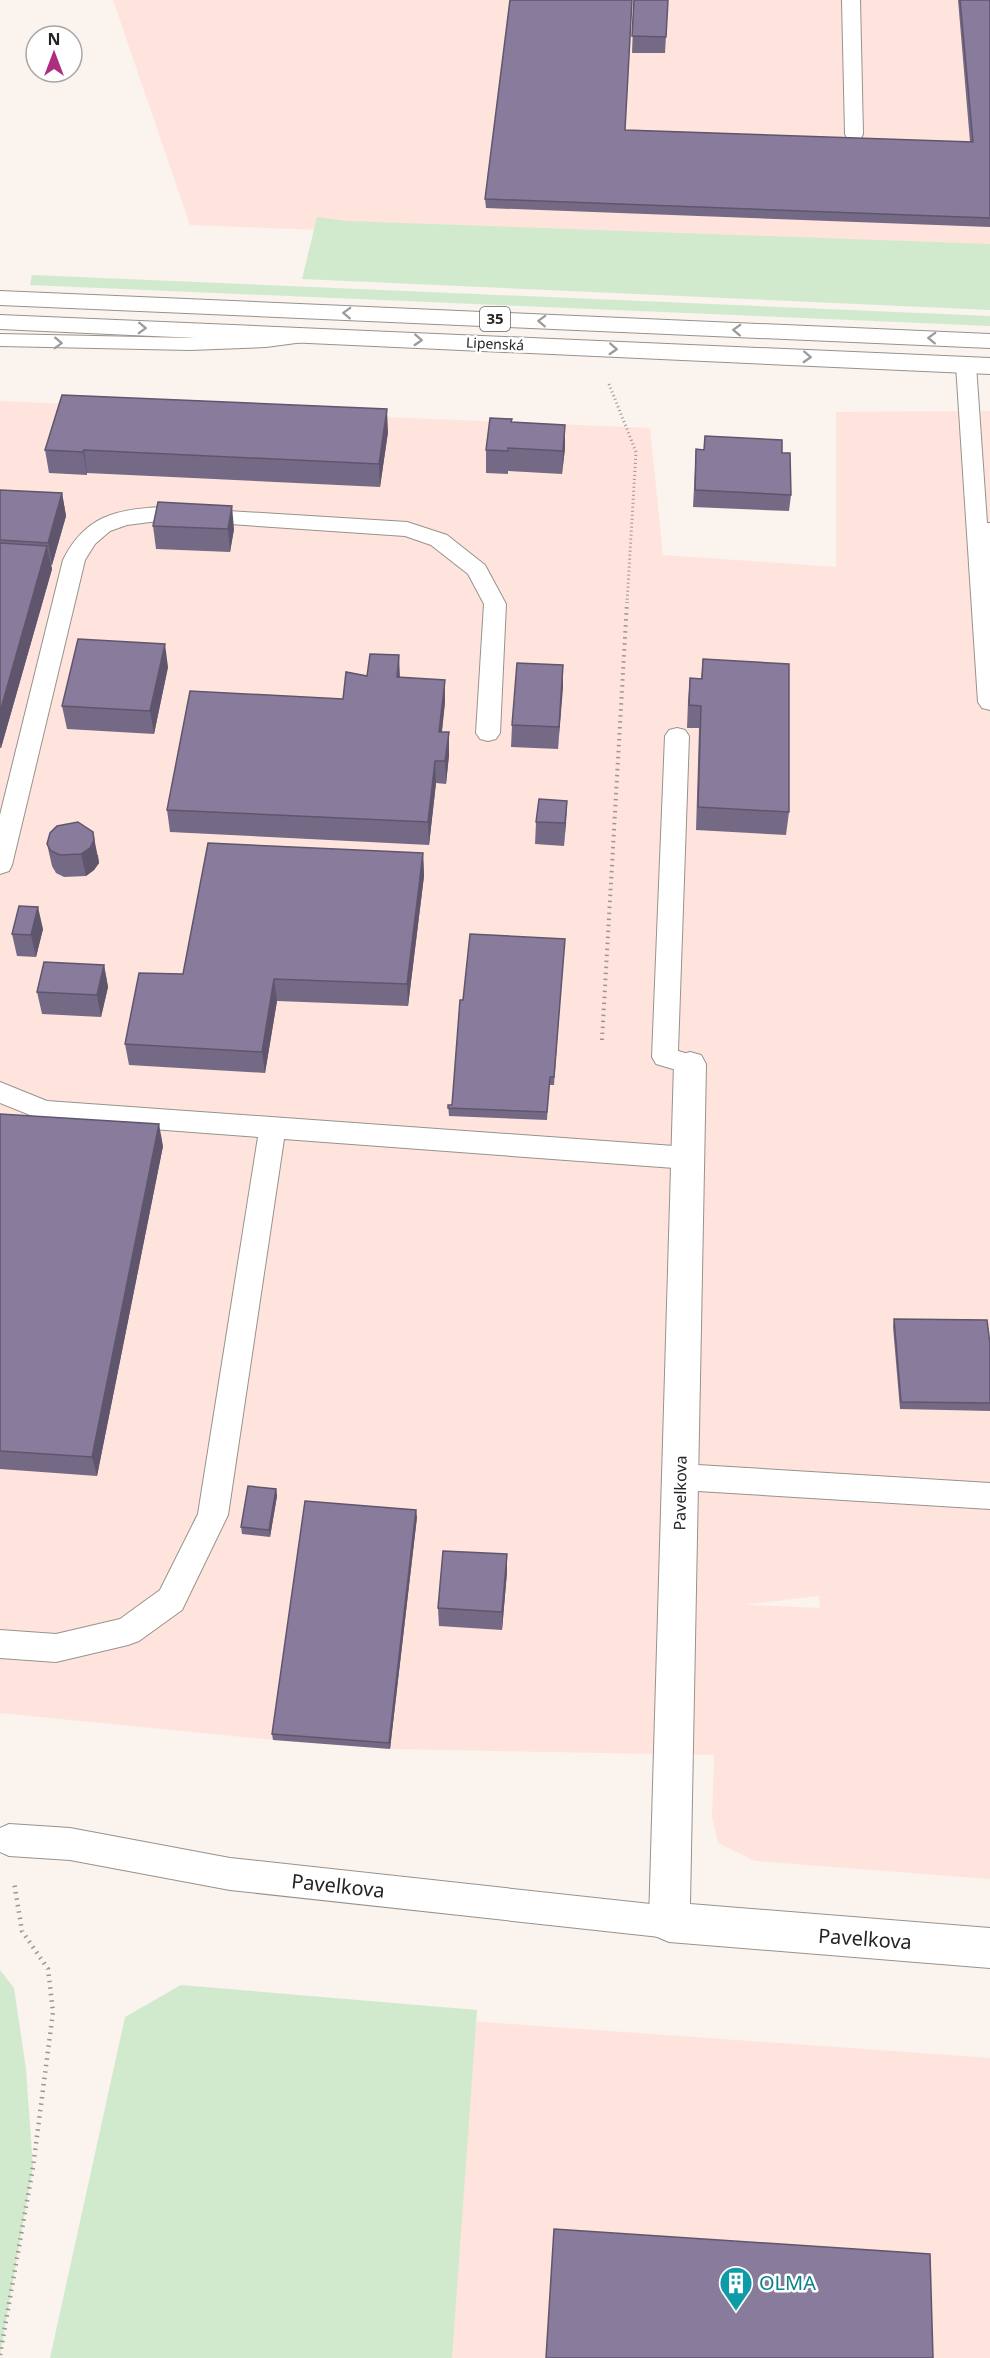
<svg xmlns="http://www.w3.org/2000/svg" width="990" height="2358" font-family="'Noto Sans',sans-serif">
<style>
.industrial{fill:#fee4dc;fill-rule:evenodd}
.green{fill:#d1eace}
.lines{fill:none;stroke-linecap:round;stroke-linejoin:round}
.lane-casing{stroke:#98928d;stroke-width:2}
.street-casing{stroke:#98928d;stroke-width:2}
.primary-casing{stroke:#98928d;stroke-width:2}
.path-far2{stroke:#9b9692;stroke-width:3;stroke-dasharray:1 3;stroke-linecap:butt}
.path-far1{stroke:#9b9692;stroke-width:4;stroke-dasharray:1.5 4.5;stroke-linecap:butt}
.path{stroke:#9b9692;stroke-width:4.5;stroke-dasharray:1.5 5;stroke-linecap:butt}
.lane{fill:#fff;fill-rule:evenodd}
.street{fill:#fff;fill-rule:evenodd}
.primary{fill:#fff;fill-rule:evenodd}
.wall{fill:#756a86}
.shaded-wall{fill:#5f566d}
.building{fill:#887b9c;stroke:#5f566d;stroke-width:1.5}
.oneway{stroke:#9d9c9c}
.labels{text-anchor:middle;stroke-width:5;stroke-linejoin:round;paint-order:stroke}
.far-street-label{font-size:14px;fill:#262422;stroke:#fff}
.shield{fill:#fff;stroke:#676664;stroke-width:1.5}
.shield-label{font-size:15px;font-weight:bold;fill:#262422}
.street-label{font-size:16px;fill:#262422;stroke:#fff}
.near-street-label{font-size:20px;fill:#262422;stroke:#fff}
.near-culture-label{font-size:20px;fill:#0d838f;stroke:#fff;text-anchor:start}
</style>
<rect width="100%" height="100%" fill="#faf3ee"/>
<g class="industrial">
<path d="M113,0H990V255L190,225Z"/>
<path d="M0,401L650,428L663,555L836,567V412L990,411V1879L755,1861L718,1843L712,1817L714,1755L390,1749L273,1740L0,1713ZM819,1596L820,1608L748,1605V1604Z"/>
<path d="M468,2021L990,2058V2358H445Z"/>
</g>
<g class="green">
<path d="M317,217L347,221L990,244V310L302,279Z"/>
<path d="M32,275L990,316V326L30,285Z"/>
<path d="M0,1970L14,1988L26,2069L33,2167L0,2355Z"/>
<path d="M181,1985L477,2010L452,2358H50L125,2017Z"/>
</g>
<g class="lines">
<g class="lane-casing">
<g id="lane">
<path d="M842,0H860L863,134L861,138H847L845,134Z"/>
<path d="M304,331L311,333L314,337L311,341L266,347L190,350L0,346V334L190,338Z"/>
<path d="M966,359L973,361L976,365L987,523H990V710L982,708L978,702L956,365L959,361Z"/>
<path d="M163,507L407,522L447,535L485,565L506,604L500,733L496,739L488,741L480,739L476,733L484,604L468,574L431,545L405,536L186,521L150,522L127,525L110,531L95,544L85,560L12,865L9,871L0,874V815L63,560C85,516 116,509 163,507Z"/>
<path d="M677,728L685,730L689,736L678,1051L699,1057L703,1064L699,1071L690,1074L656,1064L652,1057L665,736L669,730Z"/>
<path d="M0,1082L47,1101L688,1147L697,1150L701,1158L697,1166L688,1169L284,1139L228,1515L182,1610L139,1641L128,1645L56,1662L0,1658V1630L56,1634L120,1619L160,1590L198,1514L258,1137L45,1121L0,1103Z"/>
<path d="M681,1464L990,1483V1509L681,1490L671,1486L666,1477L671,1468Z"/>
<path d="M9,1824L70,1828L230,1858L669,1906L681,1910L685,1922L681,1934L669,1938L230,1890L70,1860L9,1856L0,1852V1828Z"/>
</g>
</g>
<g class="street-casing">
<path id="street" d="M690,1052L701,1055L706,1064L690,1904L990,1928V1968L669,1942L655,1936L649,1922L674,1064L679,1055Z"/>
</g>
<g class="primary-casing">
<g id="primary">
<path d="M0,291L990,334V348L0,305Z"/>
<path d="M0,315L990,358V374L0,329Z"/>
</g>
</g>
<path class="path-far2" d="M609,384L636,452L627,603"/>
<path class="path-far1" d="M602,1040L627,602"/>
<path class="path" d="M0,2355L33,2167L53,2012L48,1969L22,1931L14,1882"/>
<use href="#lane" class="lane"/>
<use href="#street" class="street"/>
<use href="#primary" class="primary"/>
</g>
<g class="wall">
<path d="M634,0H668L665,53H632Z"/>
<path d="M958,0H990V227L486,208L485,199L625,130L970,142Z"/>
<path d="M512,422L565,425V448L562,474L508,471V474L486,473V450Z"/>
<path d="M388,432L380,487L87,473V475L49,473L45,450Z"/>
<path d="M705,436L782,453L791,495L789,511L693,507L696,449L704,450Z"/>
<path d="M0,490L62,493L66,516L52,565H51L52,569L1,748H0Z"/>
<path d="M153,526L234,529L230,552L156,549Z"/>
<path d="M703,659L789,812L786,835L696,830L699,728H687L688,701L690,678L701,679Z"/>
<path d="M563,665L558,749L511,747L512,725Z"/>
<path d="M168,667L154,734L67,729L62,706Z"/>
<path d="M367,676L445,680V702L442,732H449V755L446,784L436,783L429,845L170,832L167,810L343,699Z"/>
<path d="M567,801L564,846L535,844L536,822Z"/>
<path d="M47,844L98,855L99,863L94,870L86,876L64,877L56,873L52,866Z"/>
<path d="M423,853L424,876L408,1006L277,1001L265,1073L129,1065L125,1044L183,974Z"/>
<path d="M43,929L36,957L17,956L12,934Z"/>
<path d="M564,947L554,1085H549L547,1120L449,1116L448,1105H452L463,1000Z"/>
<path d="M104,965L108,987L101,1017L42,1014L37,992Z"/>
<path d="M0,1114L163,1146L97,1476L0,1469Z"/>
<path d="M894,1319L990,1344V1411L900,1409L893,1327Z"/>
<path d="M276,1489L277,1496L270,1537L242,1534L241,1527Z"/>
<path d="M417,1517L390,1749L273,1740L272,1734Z"/>
<path d="M507,1572L502,1630L439,1626L438,1608Z"/>
</g>
<g class="shaded-wall">
<path d="M387,409L388,432L380,487L379,464Z"/>
<path d="M565,425V448L562,474L563,451Z"/>
<path d="M84,450L87,473V475L83,452Z"/>
<path d="M62,493L66,516L52,565L48,543Z"/>
<path d="M232,506L234,529L230,552L228,529Z"/>
<path d="M47,546L52,569L1,748L0,742V712Z"/>
<path d="M165,644L168,667L154,734L150,711Z"/>
<path d="M399,655L400,678L397,677Z"/>
<path d="M563,665V688L558,749L559,727Z"/>
<path d="M445,680V702L439,755V732Z"/>
<path d="M449,732V755L446,784L445,761Z"/>
<path d="M435,761L436,783L429,845L428,822Z"/>
<path d="M567,801L566,824L564,846L565,823Z"/>
<path d="M93,832L99,863L94,870L86,876L81,854Z"/>
<path d="M423,853L424,876L408,1006L407,984Z"/>
<path d="M38,907L43,929L36,957L31,935Z"/>
<path d="M104,965L108,987L101,1017L97,995Z"/>
<path d="M274,979L277,1001L265,1073L262,1052Z"/>
<path d="M159,1124L163,1146L97,1476L92,1457Z"/>
<path d="M276,1489L277,1496L270,1537L269,1530Z"/>
<path d="M416,1510L417,1517L390,1749L389,1743Z"/>
<path d="M507,1554V1572L502,1630V1612Z"/>
</g>
<g class="building">
<path d="M510,0H632L625,130L973,142L960,0H990V218L485,199Z"/>
<path d="M634,0H668L666,37L632,36Z"/>
<path d="M62,395L387,409L379,464L84,450L83,452L45,450Z"/>
<path d="M490,418L512,419L511,422L565,425L563,451L508,448V451L486,450Z"/>
<path d="M705,436L782,440V453H790L791,495L695,490L696,449L704,450Z"/>
<path d="M0,490L62,493L48,543L0,540Z"/>
<path d="M158,502L232,506L228,529L153,526Z"/>
<path d="M0,543L47,546L0,712Z"/>
<path d="M78,639L165,644L150,711L62,706Z"/>
<path d="M370,654L399,655L397,677L445,680L439,732H449L445,761H435L428,822L167,810L190,691L343,699L346,672L367,676Z"/>
<path d="M703,659L789,664V812L698,807L701,706L689,705L690,678L702,679Z"/>
<path d="M517,663L563,665L559,727L512,725Z"/>
<path d="M539,799L567,801L565,823L536,822Z"/>
<path d="M78,822L93,832L94,840L90,848L81,854L60,855L51,851L47,844L50,833L57,826Z"/>
<path d="M208,843L423,853L407,984L274,979L262,1052L125,1044L139,973L183,974Z"/>
<path d="M19,906L38,907L31,935L12,934Z"/>
<path d="M470,934L565,939L554,1077H550L547,1112L448,1108V1105H452L460,1000H463Z"/>
<path d="M44,962L104,965L97,995L37,992Z"/>
<path d="M0,1114L159,1124L92,1457L0,1451Z"/>
<path d="M894,1319L987,1320L990,1344V1403L901,1402Z"/>
<path d="M248,1486L276,1489L269,1530L241,1527Z"/>
<path d="M305,1501L416,1510L389,1743L272,1734Z"/>
<path d="M443,1551L507,1554L502,1612L438,1608Z"/>
<path d="M554,2229L930,2254L933,2358H546Z"/>
</g>
<defs><path id="oneway-chevron" d="M-2-3.5L2.5 0L-2 3.5" fill="none" stroke-width="1.6" stroke-linecap="round" stroke-linejoin="round" transform="scale(1.5)"/></defs>
<g class="oneway">
<use href="#oneway-chevron" transform="translate(347 313) rotate(-178)"/>
<use href="#oneway-chevron" transform="translate(542 321) rotate(-178)"/>
<use href="#oneway-chevron" transform="translate(142 328) rotate(2)"/>
<use href="#oneway-chevron" transform="translate(737 330) rotate(-178)"/>
<use href="#oneway-chevron" transform="translate(932 338) rotate(-178)"/>
<use href="#oneway-chevron" transform="translate(418 340) rotate(3)"/>
<use href="#oneway-chevron" transform="translate(58 343) rotate(2)"/>
<use href="#oneway-chevron" transform="translate(613 349) rotate(3)"/>
<use href="#oneway-chevron" transform="translate(807 357) rotate(3)"/>
</g>
<defs>
<g id="building-pin" transform="scale(1.725)"><path d="M0 17L-7.5 6A9.5 9.5 0 1 1 7.5 6Z" fill="#0f9aa8" stroke="#fff"/><path d="M-4-6H4V6H1V3H-1V6H-4ZM-2.5-4.3h1.7v1.8h-1.7ZM.8-4.3h1.7v1.8H.8ZM-2.5-1h1.7V.8h-1.7ZM.8-1h1.7V.8H.8Z" fill="#fff"/></g>
</defs>
<g fill-rule="evenodd">
<use href="#building-pin" x="736" y="2283"/>
</g>
<g class="labels">
<g class="far-street-label">
<text transform="translate(495 344) rotate(3)" y="5">Lipenská</text>
</g>
<rect class="shield" x="480" y="307" width="30" height="24" rx="4.5"/>
<g class="shield-label">
<text x="495" y="324">35</text>
</g>
<g class="street-label">
<text transform="translate(680 1493) rotate(-89)" y="6">Pavelkova</text>
</g>
<g class="near-street-label">
<text transform="translate(338 1886) rotate(6)" y="7">Pavelkova</text>
<text transform="translate(865 1939) rotate(4)" y="7">Pavelkova</text>
</g>
<g class="near-culture-label">
<text x="759" y="2290">OLMA</text>
</g>
</g>
<g transform="translate(54 54)"><circle r="28" fill="#ffffff" stroke="#a8a7a7" stroke-width="1.5"/>
<path d="M0-4.5L10 22L0 15L-10 22Z" fill="#ac2e7f"/>
<text y="-9" font-size="16" font-weight="bold" text-anchor="middle" fill="#262422">N</text>
</g>
</svg>
